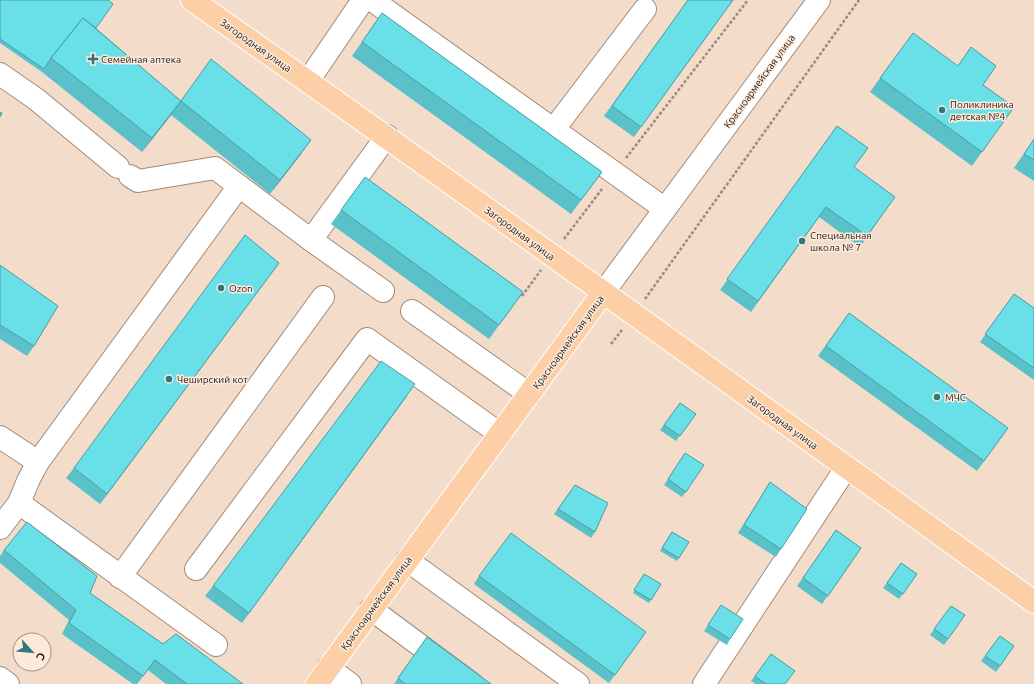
<svg xmlns="http://www.w3.org/2000/svg" width="1034" height="684" font-family="Ubuntu,sans-serif">
<style>
.lines{fill:none;stroke-linecap:round;stroke-linejoin:round}
.minor-casing{stroke:#a08b7a;stroke-width:24}
.major-casing{stroke:#fff;stroke-width:24}
.path{stroke:#9b8a7d;stroke-width:2.5;stroke-dasharray:3 2;stroke-linecap:butt}
.minor{stroke:#fff;stroke-width:22}
.major{stroke:#fdcfa6;stroke-width:22}
.wall{fill:#5ac1c8}
.shaded-wall{fill:#4a9da2}
.building{fill:#69e0e8;stroke:#4a9da2}
.poi-dot{fill:#2f787d;stroke:#fdeadb;stroke-width:1.5}
.labels{text-anchor:middle;stroke-width:3;stroke-linejoin:round;paint-order:stroke}
.street-label{font-size:10px;fill:#211912;stroke:#fdeadb}
.poi-label{font-size:10px;fill:#211912;stroke:#fdeadb;text-anchor:start}
</style>
<rect width="100%" height="100%" fill="#f3dcca"/>
<g class="lines">
<g class="minor-casing">
<g id="minor">
<path d="M372,0L665,209"/>
<path d="M0,74L36,99L118,167"/>
<path d="M308,81L363,0"/>
<path d="M554,129L645,9"/>
<path d="M130,176L138,181L215,168L311,240L387,136"/>
<path d="M311,240L383,291"/>
<path d="M603,293L819,0"/>
<path d="M412,311L529,394"/>
<path d="M0,437L38,462"/>
<path d="M19,503L216,645"/>
<path d="M0,528L19,503L28,481L38,462L239,186"/>
<path d="M407,560L578,684"/>
<path d="M196,569L367,339L500,434"/>
<path d="M120,577L323,297"/>
<path d="M371,609L472,684"/>
<path d="M328,668L350,684"/>
<path d="M0,678L8,684"/>
<path d="M704,684L846,468"/>
</g>
</g>
<g class="major-casing">
<g id="major">
<path d="M192,0C475,198 754,401 1034,602"/>
<path d="M317,684L603,293"/>
</g>
</g>
<g class="path">
<path d="M626,158L748,0"/>
<path d="M564,239L602,189"/>
<path d="M522,296L541,270"/>
<path d="M645,299L859,0"/>
<path d="M611,344L622,330"/>
</g>
<use href="#minor" class="minor"/>
<use href="#major" class="major"/>
</g>
<g class="wall">
<path d="M0,0L96,28L181,101L301,154L270,194L171,115L142,152L42,72L0,43Z"/>
<path d="M688,0H733L634,137L604,116Z"/>
<path d="M382,13L602,172L571,214L352,56Z"/>
<path d="M880,78L983,85L1014,107L972,166L870,92Z"/>
<path d="M837,126L854,167L895,197L860,247L819,217L751,312L720,290Z"/>
<path d="M1034,139V181L1014,168Z"/>
<path d="M365,177L523,292L489,339L331,224Z"/>
<path d="M279,263L100,504L66,478L74,468Z"/>
<path d="M0,265L34,346L27,356L0,339Z"/>
<path d="M1014,294L1034,308V380L980,342Z"/>
<path d="M849,313L1008,428L977,471L818,356Z"/>
<path d="M408,395L242,623L205,596L213,586Z"/>
<path d="M680,403L696,414L676,441L660,430Z"/>
<path d="M685,453L686,492L682,497L664,485Z"/>
<path d="M770,482L781,549L776,557L738,533Z"/>
<path d="M575,485L595,532L591,538L554,514Z"/>
<path d="M836,530L861,548L822,604L797,586Z"/>
<path d="M672,532L689,542L677,561L660,551Z"/>
<path d="M4,550L90,593L163,644L243,684H166L148,670L137,684H133L62,634L69,620L0,563V556Z"/>
<path d="M901,563L917,574L899,599L883,588Z"/>
<path d="M644,574L661,584L649,603L633,593Z"/>
<path d="M479,576L646,632L609,683L474,584Z"/>
<path d="M721,605L730,639L727,645L704,631Z"/>
<path d="M951,606L965,615L944,645L930,635Z"/>
<path d="M1000,636L1014,646L996,672L981,661Z"/>
<path d="M427,637L491,684H394Z"/>
<path d="M771,654L785,684H755L751,681Z"/>
</g>
<g class="shaded-wall">
<path d="M181,101L171,115L142,152L152,138Z"/>
<path d="M311,140L301,154L270,194L280,180Z"/>
<path d="M279,263L271,274L100,504L107,494Z"/>
</g>
<g class="building">
<path d="M0,0H108L113,4L96,28L83,18L51,58L44,69L0,39Z"/>
<path d="M688,0H733L641,127L612,106Z"/>
<path d="M382,13L602,172L581,200L362,42Z"/>
<path d="M83,18L181,101L152,138L51,58Z"/>
<path d="M913,33L958,66L971,47L996,66L983,85L1014,107L982,152L880,78Z"/>
<path d="M211,59L311,140L280,180L181,101Z"/>
<path d="M0,112L2,113L0,117Z"/>
<path d="M837,126L868,148L854,167L895,197L867,236L826,207L758,301L727,279Z"/>
<path d="M1034,139V160L1024,154Z"/>
<path d="M365,177L523,292L499,325L341,210Z"/>
<path d="M245,235L279,263L107,494L74,468Z"/>
<path d="M0,265L58,306L34,346L0,325Z"/>
<path d="M1014,294L1034,308V368L985,334Z"/>
<path d="M849,313L1008,428L984,461L826,346Z"/>
<path d="M381,361L415,384L249,613L213,586Z"/>
<path d="M680,403L696,414L680,436L664,425Z"/>
<path d="M685,453L704,465L686,492L668,479Z"/>
<path d="M770,482L807,509L781,549L744,525Z"/>
<path d="M575,485L608,503L595,532L558,509Z"/>
<path d="M27,522L97,576L90,593L163,644L176,634L243,684H187L155,660L143,676L69,623L76,610L4,550Z"/>
<path d="M836,530L861,548L828,596L803,578Z"/>
<path d="M672,532L689,542L679,558L662,548Z"/>
<path d="M511,533L646,632L615,675L479,576Z"/>
<path d="M901,563L917,574L903,594L887,583Z"/>
<path d="M644,574L661,584L651,600L634,590Z"/>
<path d="M721,605L743,619L730,639L708,625Z"/>
<path d="M951,606L965,615L948,639L934,629Z"/>
<path d="M1000,636L1014,646L1000,666L985,656Z"/>
<path d="M427,637L491,684H405L398,678Z"/>
<path d="M771,654L795,671L785,684H766L755,676Z"/>
</g>
<g class="poi-dot">
<path d="M91 53h4v4h4v4h-4v4h-4v-4h-4v-4h4z"/>
<circle cx="942" cy="110" r="4"/>
<circle cx="802" cy="241" r="4"/>
<circle cx="221" cy="288" r="4"/>
<circle cx="169" cy="379" r="4"/>
<circle cx="937" cy="397" r="4"/>
</g>
<g class="labels">
<g class="street-label">
<text transform="translate(256 45) rotate(35)" y="4">Загородная улица</text>
<text transform="translate(759 81) rotate(-54)" y="4">Красноармейская улица</text>
<text transform="translate(520 233) rotate(36)" y="4">Загородная улица</text>
<text transform="translate(568 342) rotate(-54)" y="4">Красноармейская улица</text>
<text transform="translate(783 422) rotate(36)" y="4">Загородная улица</text>
<text transform="translate(376 603) rotate(-54)" y="4">Красноармейская улица</text>
</g>
<g class="poi-label">
<text x="101" y="63">Семейная аптека</text>
<text x="950" y="108">Поликлиника<tspan x="950" dy="12">детская №4</tspan></text>
<text x="810" y="239">Специальная<tspan x="810" dy="12">школа № 7</tspan></text>
<text x="229" y="292">Ozon</text>
<text x="177" y="383">Чеширский кот</text>
<text x="945" y="401">МЧС</text>
</g>
</g>
<g transform="translate(32 652) rotate(117)"><circle r="19" fill="#fdeadb" stroke="#a5968b"/>
<path d="M0-3L7 15L0 10L-7 15Z" fill="#2f787d"/>
<text y="-6" font-size="11" font-weight="bold" text-anchor="middle" fill="#211912">С</text>
</g>
</svg>
